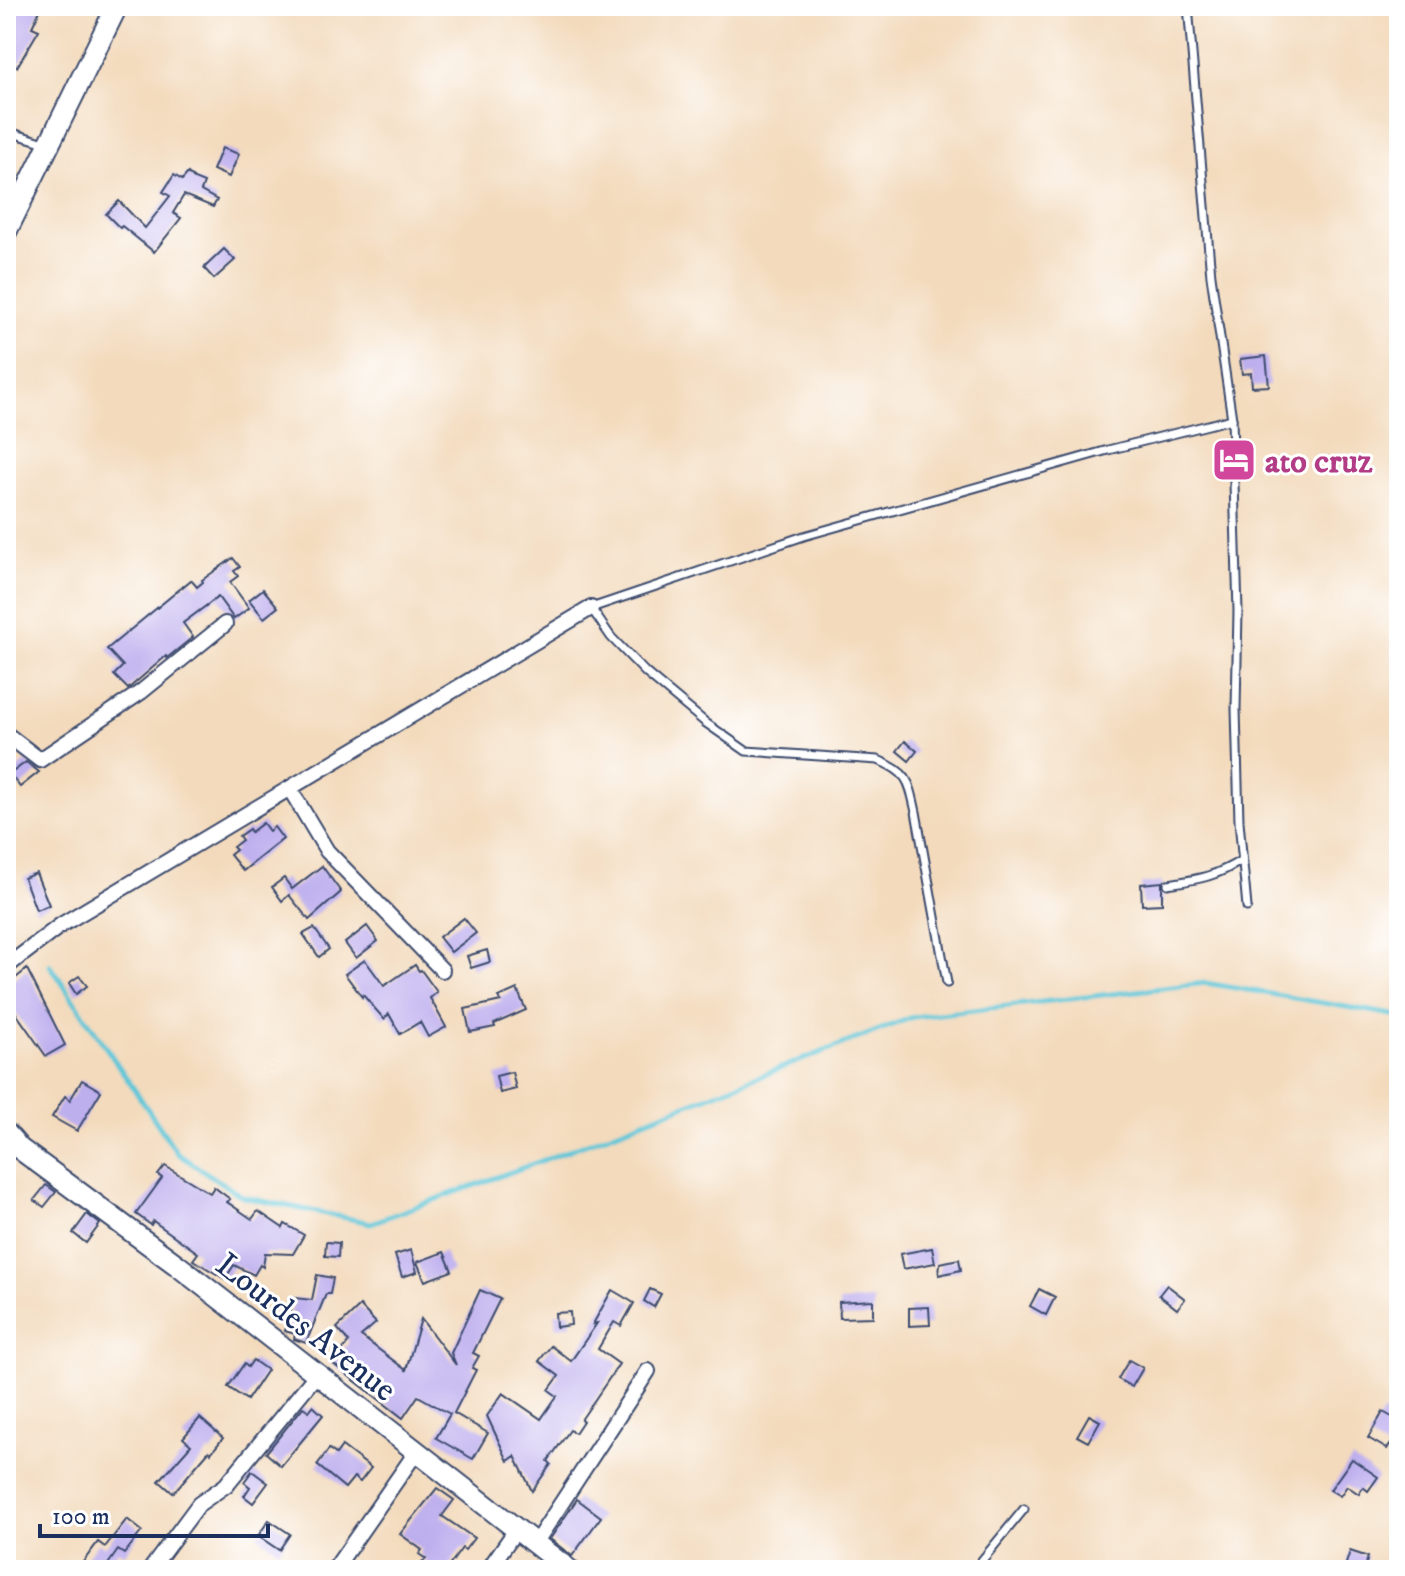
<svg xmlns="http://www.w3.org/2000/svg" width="1405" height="1576" font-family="'IM FELL DW Pica',serif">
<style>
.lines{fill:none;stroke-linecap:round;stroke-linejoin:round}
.stream{stroke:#5cc6d8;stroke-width:5}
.building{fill:#bdaeee}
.lane-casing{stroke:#3b496c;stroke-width:11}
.street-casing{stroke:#3b496c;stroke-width:18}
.secondary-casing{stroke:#3b496c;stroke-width:24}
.lane{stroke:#fff;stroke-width:7}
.street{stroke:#fff;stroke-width:14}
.secondary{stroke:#fff;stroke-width:20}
.labels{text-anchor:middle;stroke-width:6;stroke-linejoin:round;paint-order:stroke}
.hotel-label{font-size:34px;font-weight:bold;fill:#b23c85;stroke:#fff;text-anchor:start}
.street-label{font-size:34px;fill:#1b2f5e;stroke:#fff}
</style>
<rect width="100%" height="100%" fill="#fff"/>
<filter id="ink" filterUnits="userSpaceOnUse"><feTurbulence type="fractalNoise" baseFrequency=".0125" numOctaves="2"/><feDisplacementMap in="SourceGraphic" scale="16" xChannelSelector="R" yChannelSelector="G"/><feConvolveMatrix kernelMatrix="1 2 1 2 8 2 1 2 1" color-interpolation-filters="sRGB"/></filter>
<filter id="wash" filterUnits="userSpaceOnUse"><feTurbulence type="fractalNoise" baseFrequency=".006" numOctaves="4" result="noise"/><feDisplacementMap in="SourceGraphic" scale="32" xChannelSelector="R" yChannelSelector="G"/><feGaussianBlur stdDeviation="1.8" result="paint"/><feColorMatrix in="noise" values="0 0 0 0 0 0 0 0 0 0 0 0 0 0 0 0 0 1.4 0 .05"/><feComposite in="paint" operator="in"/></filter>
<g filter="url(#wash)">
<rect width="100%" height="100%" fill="#f3dabc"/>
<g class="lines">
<path class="stream" d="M50,965L178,1154L243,1197L371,1223L541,1161L913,1017L1206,983L1399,1016"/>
</g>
<g id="blocks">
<g class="building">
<path d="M6,6H42L32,27L39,30L17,67L6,62Z"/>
<path d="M222,148L239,154L229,177L213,170Z"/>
<path d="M188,173L194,179L204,183L201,191L217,200L213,207L184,195L173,213L181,218L154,252L122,226L120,228L106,214L119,201L145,228L170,196L163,192L174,175L182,180Z"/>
<path d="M224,249L235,260L214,279L204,268Z"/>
<path d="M1266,356L1269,386L1252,387L1251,373L1242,374L1240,359Z"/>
<path d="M1226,445L1227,467L1219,468L1215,447Z"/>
<path d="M233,558L240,567L234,571L238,576L230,582L249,608L234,619L218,597L183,623L193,637L167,658L166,656L128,689L114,675L123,666L107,649L191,580L197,587L203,582L202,580Z"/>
<path d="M263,589L278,607L264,618L249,600Z"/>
<path d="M905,741L917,751L909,761L897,751Z"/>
<path d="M26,762L39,772L20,787L10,774Z"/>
<path d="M263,823L269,831L274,827L283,839L243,871L230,855L236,850L233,847L242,840L239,836L249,829L251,832Z"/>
<path d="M322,866L341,892L309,920L289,895L282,901L272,887L284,878L292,889Z"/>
<path d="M36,873L49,905L36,910L24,878Z"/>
<path d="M1162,882V904L1142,905L1141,884Z"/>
<path d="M464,918L476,933L451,952L439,937Z"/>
<path d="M367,926L378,941L356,958L345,943Z"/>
<path d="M314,928L329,949L319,957L303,934Z"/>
<path d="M487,950L490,962L471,968L467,956Z"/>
<path d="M365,960L384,986L415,965L419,971L421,970L437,992L430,998L446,1027L428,1037L420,1022L400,1034L389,1014L384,1019L363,995L362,997L345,974Z"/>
<path d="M27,969L65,1045L46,1056L6,999V986Z"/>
<path d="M79,976L87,986L76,994L69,983Z"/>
<path d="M517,989L526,1010L494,1024L495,1027L470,1032L465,1009L501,1001L499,997Z"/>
<path d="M512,1072L516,1089L500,1093L496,1076Z"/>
<path d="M82,1080L101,1091L77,1131L52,1117L65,1096L70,1100Z"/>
<path d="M165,1166L210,1193L214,1187L230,1199L227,1202L252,1219L258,1211L283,1228L285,1224L304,1235L293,1254L265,1253L263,1267L260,1265L254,1275L234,1265L225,1279L193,1260L198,1253L153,1221L151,1225L136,1214L162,1178L158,1175Z"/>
<path d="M46,1185L56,1192L44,1207L34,1200Z"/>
<path d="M87,1214L100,1224L86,1243L73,1233Z"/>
<path d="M326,1242L339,1243L338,1257L325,1256Z"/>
<path d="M932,1248L935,1263L903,1269L900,1254Z"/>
<path d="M411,1250L417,1272L402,1277L395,1255Z"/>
<path d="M444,1252L452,1271L425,1281L417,1262Z"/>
<path d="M959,1259L961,1270L939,1275L940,1263Z"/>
<path d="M317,1275L333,1278L330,1294H326L306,1343L294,1339L295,1334L285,1331L295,1298L312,1300Z"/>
<path d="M1167,1285L1185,1299L1177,1309L1159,1295Z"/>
<path d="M650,1289L661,1294L654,1307L644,1301Z"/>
<path d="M1039,1289L1055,1297L1046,1315L1030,1306Z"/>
<path d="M480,1290L500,1299L473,1353L479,1356L472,1368L476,1370L454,1413L488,1433L473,1459L436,1438L450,1414L418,1396L403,1418L332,1363L349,1342L337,1328L360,1306L376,1323L361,1336L406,1370L421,1319L456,1365L451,1353Z"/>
<path d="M612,1290L634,1303L621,1326L614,1322L598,1349L619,1364L581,1420L583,1421L575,1433L570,1430L548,1461L551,1464L532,1491L515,1456L508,1461L487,1416L503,1393L541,1419L557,1396L549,1390L559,1376L539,1361L551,1346L571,1361L597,1323L593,1324Z"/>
<path d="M873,1300V1317L840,1318L839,1302Z"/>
<path d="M929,1307L930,1325L909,1326V1308Z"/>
<path d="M570,1312L571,1325L556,1327L555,1313Z"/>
<path d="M253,1360L267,1370L247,1400L228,1387L244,1364L248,1367Z"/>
<path d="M1129,1360L1143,1368L1132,1387L1118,1379Z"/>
<path d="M313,1406L323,1415L281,1466L266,1453L303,1407L309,1411Z"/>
<path d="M1383,1412L1399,1421V1449L1391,1444L1387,1449L1368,1438Z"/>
<path d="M1089,1415L1100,1421L1088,1442L1077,1436Z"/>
<path d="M200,1418L223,1438L211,1453L209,1451L173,1493L159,1481L191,1445L183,1438Z"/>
<path d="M342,1446L371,1468L360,1482L354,1477L345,1488L317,1465L329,1449L336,1454Z"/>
<path d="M1352,1459L1378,1477L1368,1491L1363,1487L1359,1494L1347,1486L1340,1496L1330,1490Z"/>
<path d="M252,1471L268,1483L253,1503L244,1496L250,1487L244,1482Z"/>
<path d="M437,1488L454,1500L442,1516L474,1538L465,1550L462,1548L446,1570H431L422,1563L426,1559L419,1554L422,1550L400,1534Z"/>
<path d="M577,1499L601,1517L572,1556L550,1539Z"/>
<path d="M127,1519L142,1531L124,1554L118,1550L104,1570H77L98,1542L105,1547Z"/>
<path d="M269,1520L290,1534L279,1550L258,1536Z"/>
<path d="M1350,1551L1368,1557L1364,1570H1344Z"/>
</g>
</g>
</g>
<g filter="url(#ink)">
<use href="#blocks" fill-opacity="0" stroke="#3b496c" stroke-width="2"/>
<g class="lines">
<g class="lane-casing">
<g id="lane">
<path d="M1188,6L1211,276L1232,419L1238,611L1236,709L1239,821L1247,907"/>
<path d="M6,131L45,143"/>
<path d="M1168,884C1199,879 1215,877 1242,860"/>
<path d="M947,983L916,812C909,781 909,773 878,760L746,751L706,723L646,673L611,637L591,608L804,536L1108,450L1232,419"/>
<path d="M974,1570L1024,1509"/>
</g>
</g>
<g class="street-casing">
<g id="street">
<path d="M6,734L40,760L141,692L225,624"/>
<path d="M290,789L327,851L442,970"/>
<path d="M6,967L61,925L591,608"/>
<path d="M534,1545L648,1371"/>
<path d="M150,1570L199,1504L226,1485L316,1375"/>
<path d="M334,1570L417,1451"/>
<path d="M488,1570L516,1530"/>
</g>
</g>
<g class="secondary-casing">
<g id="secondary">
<path d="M6,232L117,6"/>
<path d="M6,1133L20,1149L177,1265L569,1570"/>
</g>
</g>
<use href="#lane" class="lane"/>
<use href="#street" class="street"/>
<use href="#secondary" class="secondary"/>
</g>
</g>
<defs>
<g id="hotel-square" transform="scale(2.3)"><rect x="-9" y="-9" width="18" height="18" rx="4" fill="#d1479c" stroke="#fff"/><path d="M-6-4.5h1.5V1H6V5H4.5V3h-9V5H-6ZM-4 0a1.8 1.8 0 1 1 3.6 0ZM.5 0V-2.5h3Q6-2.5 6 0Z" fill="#fff"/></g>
</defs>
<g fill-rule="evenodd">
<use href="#hotel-square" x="1234" y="460"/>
</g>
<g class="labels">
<g class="hotel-label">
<text x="1265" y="472">ato cruz</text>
</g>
<g class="street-label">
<text transform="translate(307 1326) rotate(38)" y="12">Lourdes Avenue</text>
</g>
</g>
<rect width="1405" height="1576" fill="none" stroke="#fff" stroke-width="32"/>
<path d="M40 1524v12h228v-12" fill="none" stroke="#1b2f5e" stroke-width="4"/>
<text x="52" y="1524" font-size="24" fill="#1b2f5e" stroke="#ffffff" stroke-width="6" paint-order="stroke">100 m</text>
</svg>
